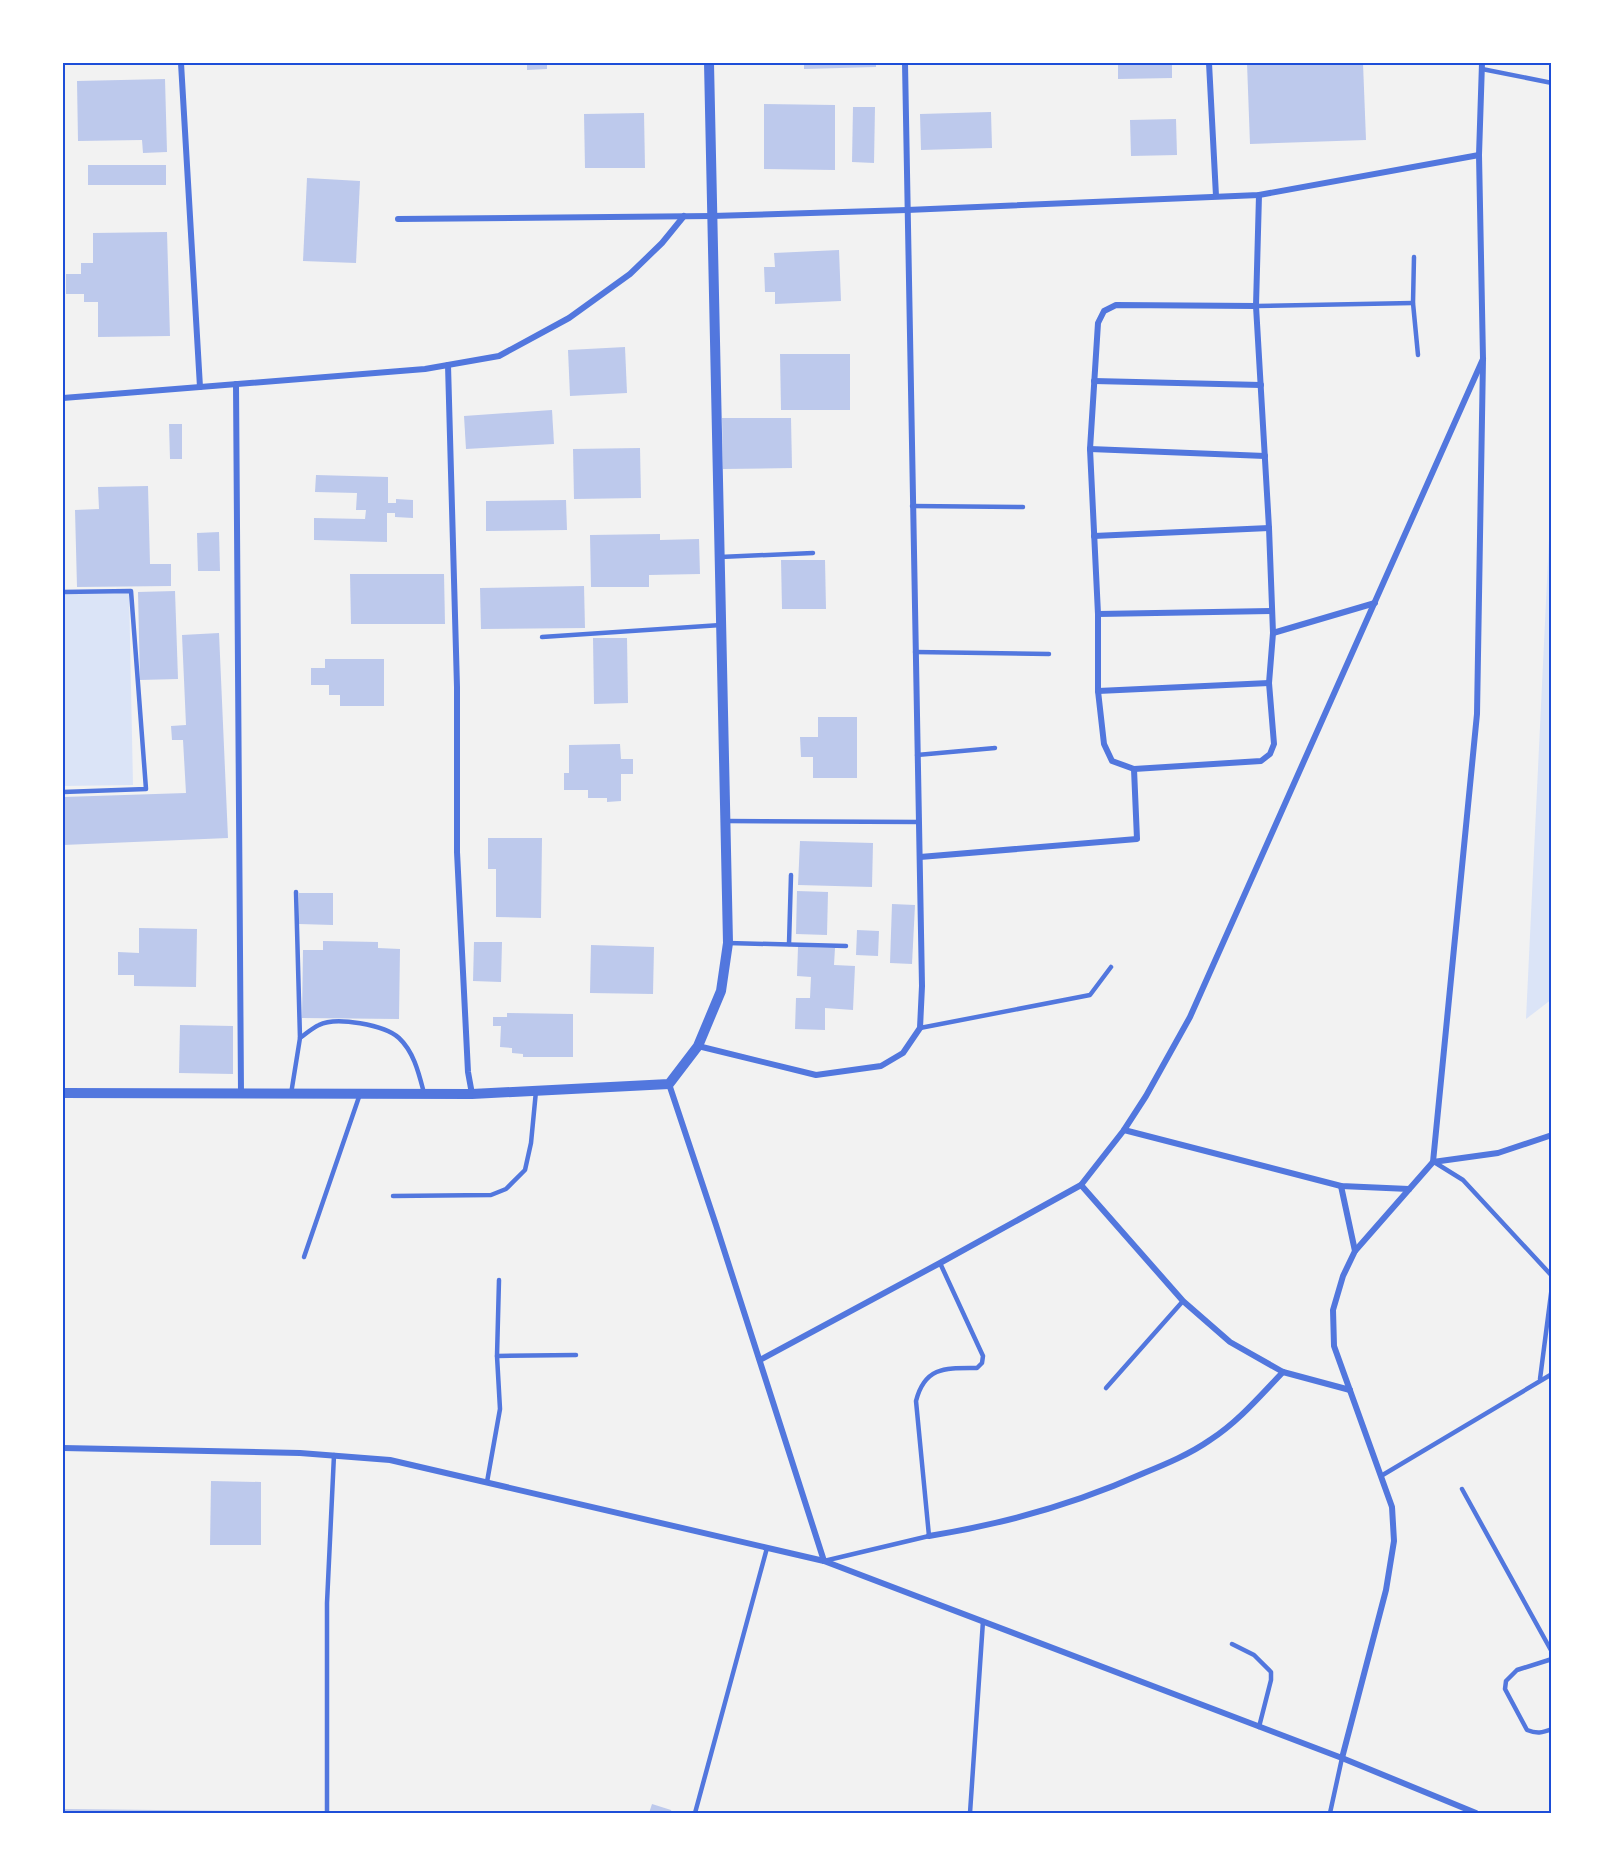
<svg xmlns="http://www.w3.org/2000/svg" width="1615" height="1876" font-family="'Archivo Narrow',sans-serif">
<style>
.green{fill:#dbe4f7}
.building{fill:#bdc9ec}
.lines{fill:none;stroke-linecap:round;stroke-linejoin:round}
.service{stroke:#5277de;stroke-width:4.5}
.minor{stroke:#5277de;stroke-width:6}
.tertiary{stroke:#5277de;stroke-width:10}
.neatline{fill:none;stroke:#1d4ed8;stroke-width:2}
</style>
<rect width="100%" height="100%" fill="#f2f2f2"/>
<g class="green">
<path d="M1552,476V999L1526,1019Z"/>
<path d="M129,589L133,785L63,786V590Z"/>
</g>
<g class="building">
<path d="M527,63H547V69L527,70Z"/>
<path d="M804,63H876V67L804,69Z"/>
<path d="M1118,63H1172V78L1118,79Z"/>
<path d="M1247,63H1363L1366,140L1250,144Z"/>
<path d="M165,79L167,152L143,153L142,140L78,141L77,81Z"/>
<path d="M764,104L835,105V170L764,169Z"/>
<path d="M853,107H875L874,163L852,162Z"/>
<path d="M991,112L992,148L921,150L920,114Z"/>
<path d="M644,113L645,168H585L584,114Z"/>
<path d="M1176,119L1177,155L1131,156L1130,120Z"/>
<rect x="88" y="165" width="78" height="20"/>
<path d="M307,178L360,181L356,263L303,261Z"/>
<path d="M167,232L170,336L98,337V302H84V294H66V274H81V263H93V233Z"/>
<path d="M839,250L841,301L775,304V292H765L764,267H775L774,253Z"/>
<path d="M625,347L627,393L570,396L568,350Z"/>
<path d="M780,354H850V410H781Z"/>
<path d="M552,410L554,444L466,449L464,416Z"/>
<path d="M722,418H791L792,468L723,469Z"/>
<path d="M169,424H182V459H170Z"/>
<path d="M640,448L641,498L574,499L573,449Z"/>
<path d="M316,475L388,477V503H396V499L413,500V518L395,517V513H387V542L314,540V518L365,519L366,510H356L357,493L315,492Z"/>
<path d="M148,486L150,564H171V586L77,587L75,510L99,509L98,487Z"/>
<path d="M566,500L567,530L486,531V501Z"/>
<path d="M219,532L220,571H198L197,533Z"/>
<path d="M660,534V540L699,539L700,574L649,575V587H591L590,535Z"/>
<path d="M781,560H825L826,609H782Z"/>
<path d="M350,574H444L445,624H351Z"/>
<path d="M584,586L585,628L481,629L480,588Z"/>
<path d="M175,591L178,679L140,680L138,592Z"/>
<path d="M219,633L228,838L63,845V797L186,793L183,740H172L171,726L186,725L182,635Z"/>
<path d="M593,638H627L628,703L594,704Z"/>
<path d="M325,659H384V706H340V695H329V685H311V668H325Z"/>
<path d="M818,717H857V778H813V757H801L800,737H818Z"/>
<path d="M620,744L621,759H633V774H621V801L607,802V798H588V790H564V773H569V745Z"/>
<path d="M488,838H542L541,918L496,917V869H488Z"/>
<path d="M800,841L873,843L872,887L798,885Z"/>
<path d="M797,891L828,892L827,935L796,934Z"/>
<path d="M299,893H333V925L299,924Z"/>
<path d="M892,904L915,905L912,964L890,963Z"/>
<path d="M139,928L197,929L196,987L134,986V975H118V952L139,953Z"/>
<path d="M857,930L879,931L878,956L856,955Z"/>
<path d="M323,941L378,942V948L400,949L399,1019L302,1018L303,950H323Z"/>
<path d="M474,942H502L501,982L473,981Z"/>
<path d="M591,945L654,947L653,994L590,993Z"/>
<path d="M798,947L835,948L834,965L855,966L853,1010L825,1008V1030L795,1029L796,998H810L811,977L797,976Z"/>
<path d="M507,1013L573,1014V1057H523V1054L512,1053V1048L500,1047L501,1026H493V1017H507Z"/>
<path d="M180,1025L233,1026V1074L179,1073Z"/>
<path d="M211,1481L261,1482V1545H210Z"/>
<path d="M652,1804L671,1810L672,1813H649Z"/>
<path d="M63,1809L249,1811V1813H63Z"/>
</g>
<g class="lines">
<g class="service">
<path d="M1482,69L1552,83"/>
<path d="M1414,257L1413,303L1418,355"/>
<path d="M1256,306L1413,303"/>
<path d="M912,506L1023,507"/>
<path d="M720,557L813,553"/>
<path d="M63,592L131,591L146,789L63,792"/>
<path d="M542,637L721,625"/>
<path d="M915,652L1049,654"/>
<path d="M917,755L995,748"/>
<path d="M726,821L919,822"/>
<path d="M728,943L846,946"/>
<path d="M789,944L791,875"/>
<path d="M920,1028L1090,995L1111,967"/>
<path d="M300,1038C306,1034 312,1028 319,1025C336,1016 385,1025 399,1038C414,1052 419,1074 424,1093"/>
<path d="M291,1094L300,1038L296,892"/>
<path d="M1434,1162L1463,1180L1552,1276"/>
<path d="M393,1196L491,1195L506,1189L525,1170L531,1143L536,1091"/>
<path d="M304,1257L360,1094"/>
<path d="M497,1356L576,1355"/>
<path d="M1540,1379L1552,1286"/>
<path d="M1106,1388L1183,1301"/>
<path d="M1381,1476L1552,1374"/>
<path d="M487,1482L500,1409L497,1356L499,1280"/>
<path d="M1462,1489L1552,1652"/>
<path d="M824,1561L929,1536L916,1401C925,1366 946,1368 977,1368L982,1363L983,1356L940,1263"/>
<path d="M1232,1644L1254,1655L1271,1672V1680L1259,1727"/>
<path d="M1552,1659L1517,1670L1506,1681L1505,1689L1527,1730C1537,1734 1542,1733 1552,1729"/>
<path d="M327,1813V1603L334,1455"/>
<path d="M695,1813L767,1548"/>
<path d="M970,1813L983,1621"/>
<path d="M1330,1813L1342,1758"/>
</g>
<g class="minor">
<path d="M181,63L200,387"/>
<path d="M1209,63L1216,196"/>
<path d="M398,219L712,216L907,210L1259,195L1479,155"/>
<path d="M1256,306L1116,305L1104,311L1098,323L1090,449L1098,614V691L1104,744L1112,761L1134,769L1261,761L1270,754L1274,744L1269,683L1273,633L1269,528L1256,306L1259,195"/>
<path d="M448,365L457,687V852L468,1072L472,1094"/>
<path d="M1094,381L1261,385"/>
<path d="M236,384L241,1093"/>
<path d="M63,398L425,369L499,356L569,318L630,274L662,243L684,216"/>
<path d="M1090,449L1265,456"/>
<path d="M1094,536L1269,528"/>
<path d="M1098,614L1271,611"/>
<path d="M1273,633L1375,603"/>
<path d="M1098,691L1269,683"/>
<path d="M920,857L1137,839L1134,769"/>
<path d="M698,1046L816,1075L881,1066L903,1053L920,1028L922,986L905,63"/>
<path d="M669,1084L716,1225L824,1561"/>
<path d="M1124,1130L1341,1186L1409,1189"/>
<path d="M1433,1162L1477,714L1483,359L1479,155L1482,63"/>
<path d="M1081,1185L1183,1301L1230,1342L1283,1372L1350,1390"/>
<path d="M1341,1186L1355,1251"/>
<path d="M760,1360L940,1263L1081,1185L1124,1130L1146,1096L1190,1017L1483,359"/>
<path d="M63,1448L300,1453L390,1460L824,1561L1342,1758L1476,1813"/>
<path d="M929,1536C1004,1524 1075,1504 1144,1473C1166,1464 1190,1454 1210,1440C1238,1422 1260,1396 1283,1372"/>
<path d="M1342,1758L1386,1590L1394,1541L1392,1507L1334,1346L1333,1310L1343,1276L1355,1251L1433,1162L1498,1153L1552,1135"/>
</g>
<path class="tertiary" d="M63,1093L472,1094L669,1084L698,1046L721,991L728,943L709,63"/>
</g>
<rect width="1615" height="1876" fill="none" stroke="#ffffff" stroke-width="129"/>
<rect x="64" y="64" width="1486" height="1748" class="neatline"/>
</svg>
